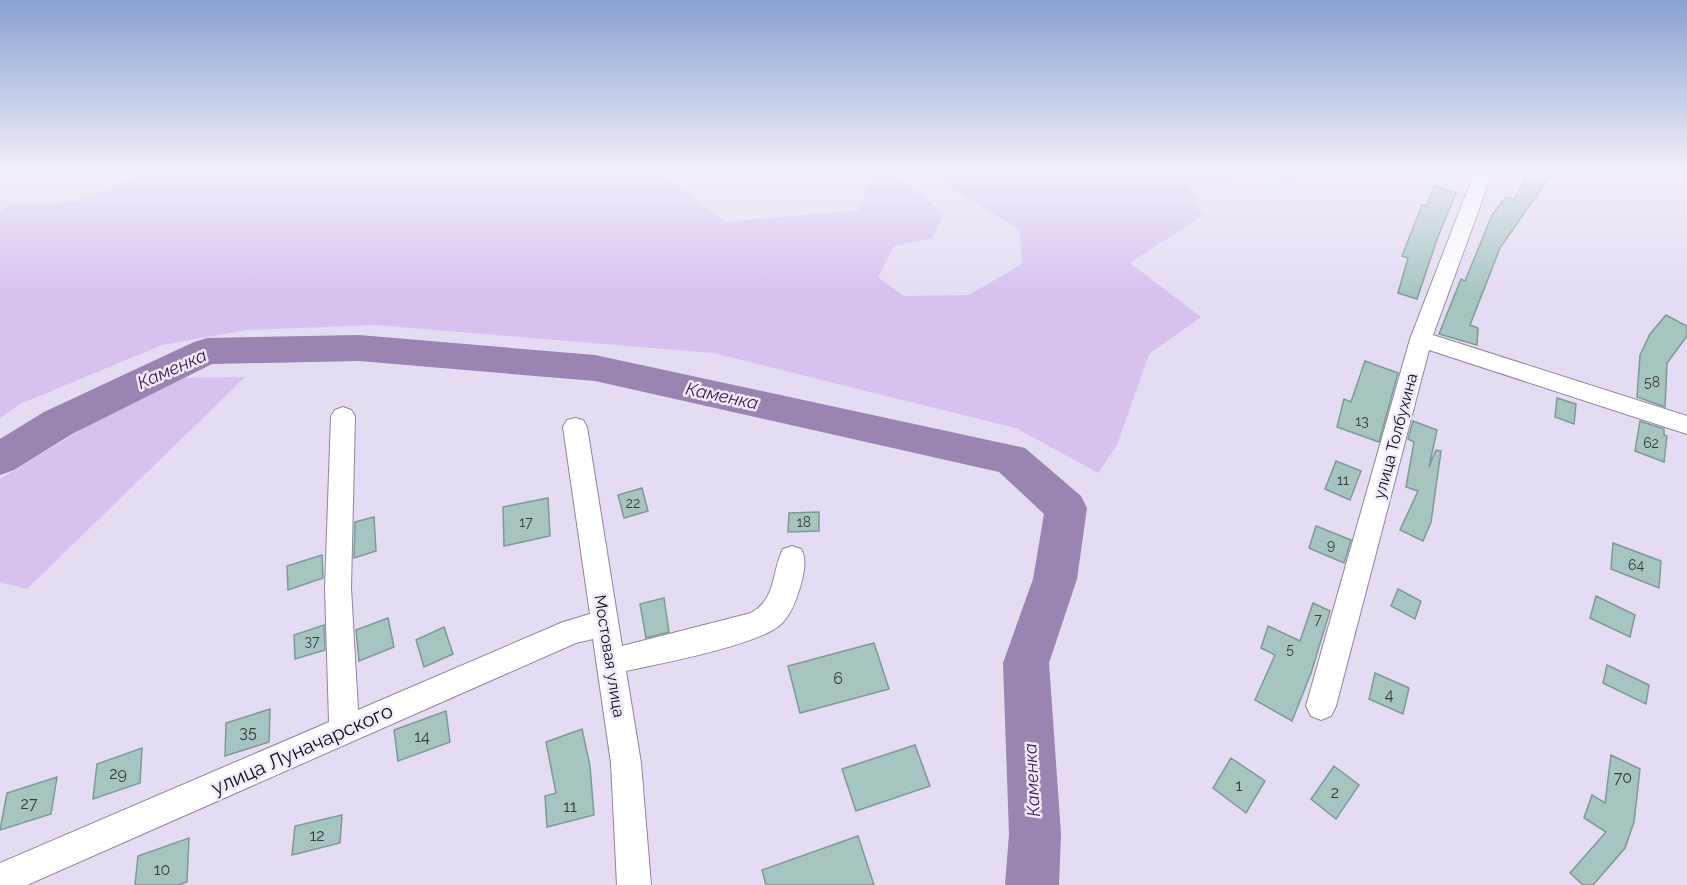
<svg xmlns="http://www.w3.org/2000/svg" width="1687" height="885" font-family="Raleway,sans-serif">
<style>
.green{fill:#d6c1ef}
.water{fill:#9a84b2}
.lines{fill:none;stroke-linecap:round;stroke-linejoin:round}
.river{fill:#9a84b2;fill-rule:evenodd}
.building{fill:#a6c5c1;stroke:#7c9b96;stroke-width:1.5}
.street-casing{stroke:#90869c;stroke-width:2}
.street{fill:#fff;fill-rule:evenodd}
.labels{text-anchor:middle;stroke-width:5;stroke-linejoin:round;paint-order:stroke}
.number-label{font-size:14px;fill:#363b40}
.street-label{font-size:16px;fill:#110d15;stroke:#f1e9fc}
.near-number-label{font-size:16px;fill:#363b40}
.water-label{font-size:18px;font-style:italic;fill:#391953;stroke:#f1e9fc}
.near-street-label{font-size:20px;fill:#110d15;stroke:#f1e9fc}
</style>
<rect width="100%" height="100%" fill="#e5dbf3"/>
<g class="green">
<path d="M146,171H660L725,222L859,210L871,174L892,171L944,214L933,238L894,246L878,277L903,296L969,295L1022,264L1020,230L939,181L949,171H1297L1293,186L1248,174L1218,187L1187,182L1202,216L1130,263L1201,317L1149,354L1117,445L1098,473L1016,428L713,353L375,325L246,330L162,345L20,404L0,418V211L14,204L77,202Z"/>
<path d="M245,377L27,589L0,582V479L166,378Z"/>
</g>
<path class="water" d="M1035,834L1046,885H1010Z"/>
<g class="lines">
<path class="river" d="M359,335L595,355L1025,448L1081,496L1087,508L1077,579L1049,663L1061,834L1059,885H1005L1009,834L1003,663L1033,579L1044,514L999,472L595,381L359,361L212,364L72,434L14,470L0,475V439L44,412L194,342L207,338Z"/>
</g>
<g class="building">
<path d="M1529,171L1550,176L1500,248L1470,325L1478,328L1477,345L1439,334L1461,279L1465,281L1492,215L1506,197L1514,200Z"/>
<path d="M1435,186L1456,193L1437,239L1417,299L1398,293L1408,258L1402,256L1422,205L1426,206Z"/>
<path d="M1666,315L1687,326V336L1667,363L1665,407L1637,397L1640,355L1650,334Z"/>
<path d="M1365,361L1398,373L1379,442L1337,427L1344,399L1351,402Z"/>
<path d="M1557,398L1576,404L1574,424L1555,417Z"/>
<path d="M1413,421L1437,430L1429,467L1436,450L1441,451L1431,522L1423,541L1400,530L1418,491L1406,487L1414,442L1408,439Z"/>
<path d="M1640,421L1664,429V435L1667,436L1664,462L1635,451Z"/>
<path d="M1336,461L1361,471L1350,500L1325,489Z"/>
<path d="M642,488L648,511L624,518L618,495Z"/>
<path d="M548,498L550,536L504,546L503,507Z"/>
<path d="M819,512V531L788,532L789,513Z"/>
<path d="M374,517L376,551L354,558L355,522Z"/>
<path d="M1316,526L1351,540L1344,563L1309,548Z"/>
<path d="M1613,543L1661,561L1659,588L1611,569Z"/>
<path d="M322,555L323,578L288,590L287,566Z"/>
<path d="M1398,589L1421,601L1415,619L1391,606Z"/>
<path d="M1596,596L1635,615L1630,637L1590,618Z"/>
<path d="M664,598L669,632L646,638L640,604Z"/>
<path d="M1313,603L1330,611L1311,673L1292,721L1255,700L1275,655L1261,648L1268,626L1300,641Z"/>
<path d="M388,618L394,647L359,661L356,630Z"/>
<path d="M324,625L325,650L295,659L294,635Z"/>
<path d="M444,627L453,654L424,667L416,640Z"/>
<path d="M874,643L889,689L800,713L788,666Z"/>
<path d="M1607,665L1649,685L1646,704L1603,683Z"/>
<path d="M1375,673L1409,688L1403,714L1369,699Z"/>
<path d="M270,709L269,742L225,756L226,723Z"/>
<path d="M446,711L450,742L398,761L394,730Z"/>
<path d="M582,729L590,766L594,815L547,827L545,796L556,793L546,742Z"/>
<path d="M915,745L930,786L856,811L842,769Z"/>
<path d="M142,748L140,783L93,799L97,764Z"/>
<path d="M1611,755L1640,769L1634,822L1625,848L1593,885H1583L1570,873L1606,832L1584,818L1592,795L1605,803Z"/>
<path d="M1231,758L1265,781L1246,813L1213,788Z"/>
<path d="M1334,766L1359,785L1336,819L1311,799Z"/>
<path d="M57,777L51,814L0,830L7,793Z"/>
<path d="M342,815L340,843L292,855L295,826Z"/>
<path d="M858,836L874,885H766L762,870Z"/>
<path d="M189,838L187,882L178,885H135L138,856Z"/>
</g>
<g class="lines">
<g class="street-casing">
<g id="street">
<path d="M1475,171H1493L1433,335L1687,416V434L1429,350L1336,706L1331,716L1321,720L1311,716L1306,706L1410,339Z"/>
<path d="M343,407L351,410L355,416L351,588L358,710L563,622L590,614L563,427L567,420L575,418L583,420L587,427L622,646L751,613C777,598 771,573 783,549L792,546L801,549C807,560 804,572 801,584C797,598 791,616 780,625C758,645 659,664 626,671L641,763L651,885H617L611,763L593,639L576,643L27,885H0V863L329,722L325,588L331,416L335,410Z"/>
</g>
</g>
<use href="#street" class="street"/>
</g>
<linearGradient id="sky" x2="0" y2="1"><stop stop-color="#89a1d2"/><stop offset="0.58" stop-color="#f3effa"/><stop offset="1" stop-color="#f3effa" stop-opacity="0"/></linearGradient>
<rect width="1687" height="295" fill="url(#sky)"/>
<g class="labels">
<g class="number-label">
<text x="1652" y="387">58</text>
<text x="1362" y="426">13</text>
<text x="1651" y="448">62</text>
<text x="1343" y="485">11</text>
<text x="633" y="508">22</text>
<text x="526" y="527">17</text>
<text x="804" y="527">18</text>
<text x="1331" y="550">9</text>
<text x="1636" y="570">64</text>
<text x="1318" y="624">7</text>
<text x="312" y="646">37</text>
<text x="1290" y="654">5</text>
</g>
<g class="street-label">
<text transform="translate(1395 436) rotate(-75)" y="6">улица Толбухина</text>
<text transform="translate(610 656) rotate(81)" y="6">Мостовая улица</text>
</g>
<g class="near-number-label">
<text x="838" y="684">6</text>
<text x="1389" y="700">4</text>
<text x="248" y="738">35</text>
<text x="422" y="742">14</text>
<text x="118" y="779">29</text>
<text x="1623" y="783">70</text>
<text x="1239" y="791">1</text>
<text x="1335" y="798">2</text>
<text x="29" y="809">27</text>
<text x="570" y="812">11</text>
<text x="317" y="841">12</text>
<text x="162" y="875">10</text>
</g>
<g class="water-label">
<text transform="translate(172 369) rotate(-24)" y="6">Каменка</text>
<text transform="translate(722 396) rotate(12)" y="6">Каменка</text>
<text transform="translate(1032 780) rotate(-93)" y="6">Каменка</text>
</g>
<g class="near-street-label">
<text transform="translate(302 749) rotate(-24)" y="7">улица Луначарского</text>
</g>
</g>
</svg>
